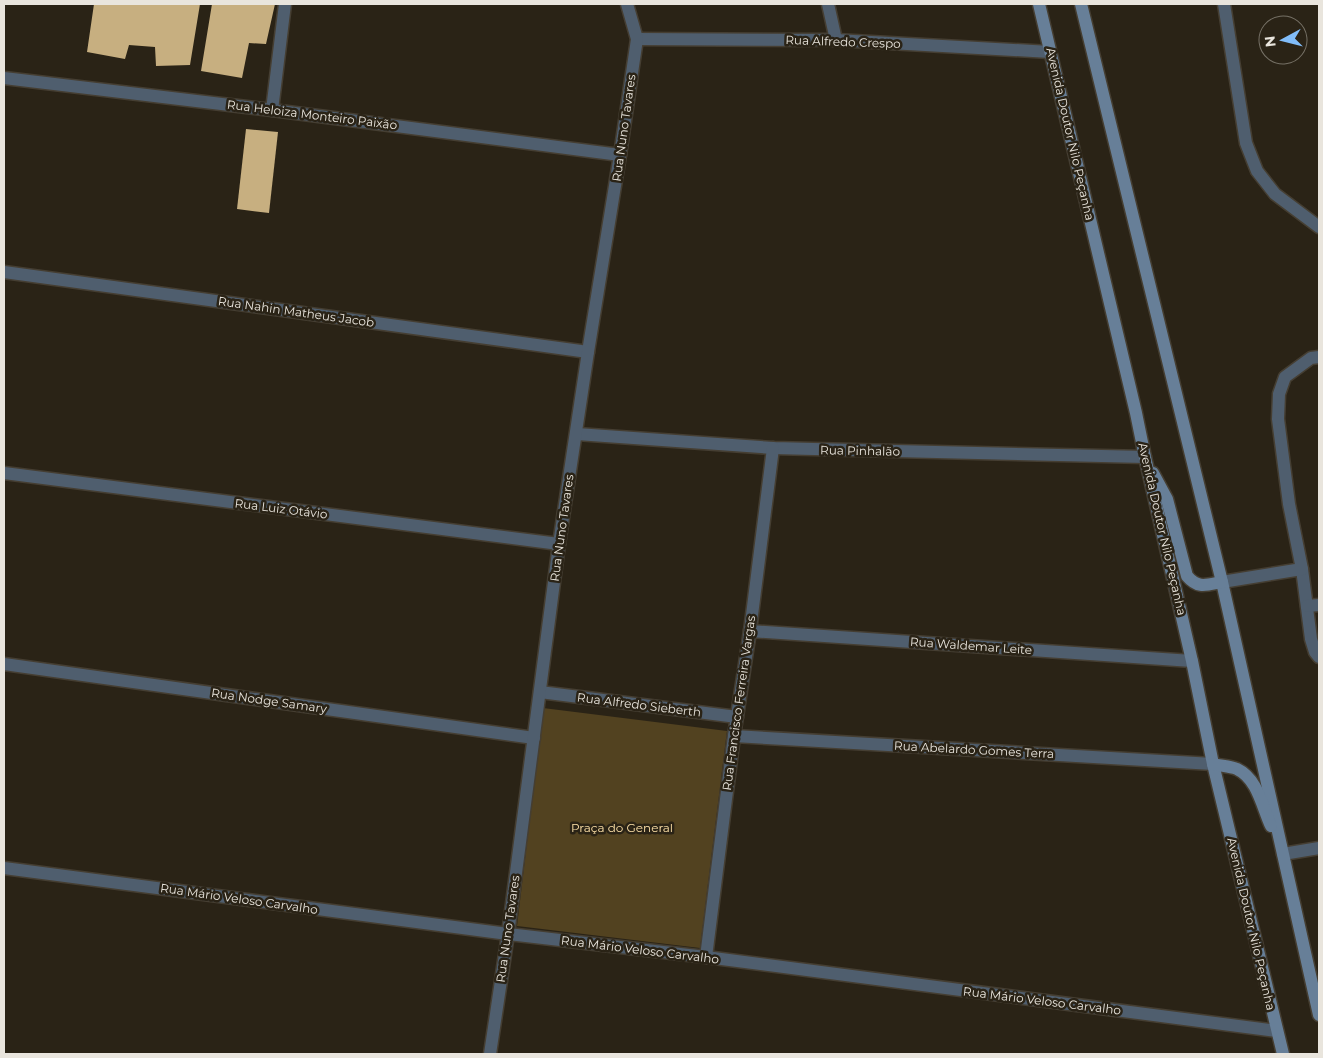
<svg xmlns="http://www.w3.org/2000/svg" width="1323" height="1058" font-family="Montserrat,sans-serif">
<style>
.green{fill:#524220}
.building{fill:#c7af80}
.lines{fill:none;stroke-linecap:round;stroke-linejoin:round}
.lane-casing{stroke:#453e32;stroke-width:15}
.street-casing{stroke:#453e32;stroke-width:15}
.secondary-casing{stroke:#453e32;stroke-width:15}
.lane{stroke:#4f5e6e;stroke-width:12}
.street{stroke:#4f5e6e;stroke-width:12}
.secondary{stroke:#677f98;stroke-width:12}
.labels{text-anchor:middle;stroke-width:5;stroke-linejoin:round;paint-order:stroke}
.street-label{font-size:12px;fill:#e9e5dd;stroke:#2a2316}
.park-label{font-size:12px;fill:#fde0a7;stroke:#2a2316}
</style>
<rect width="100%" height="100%" fill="#2a2316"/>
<path class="green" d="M543,708L727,731L700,948L517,926Z"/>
<g class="building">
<path d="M94,4H143L157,5V4H200L190,65L156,66L155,47L129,45L125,59L87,52Z"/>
<path d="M212,4H275L266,44L249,43L242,78L201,71Z"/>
<path d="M246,129L278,132L269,213L237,209Z"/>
</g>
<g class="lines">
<g class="lane-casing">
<g id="lane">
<path d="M1302,569L1311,639L1315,652L1319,657"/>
<path d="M1222,582L1302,569L1289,504L1278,419L1279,394L1285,377L1311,358L1319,357"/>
<path d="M1307,606L1319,605"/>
</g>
</g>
<g class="street-casing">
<g id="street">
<path d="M828,4L836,40"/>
<path d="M1224,4L1246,143L1257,171L1275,194L1319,227"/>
<path d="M637,39L836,40L1050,52"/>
<path d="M4,78L272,110L620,155"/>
<path d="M272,110L285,4"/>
<path d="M4,272L588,352"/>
<path d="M577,434L773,448L1145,457"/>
<path d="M4,473L559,544"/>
<path d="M750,631L1192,661"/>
<path d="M4,664L534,738"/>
<path d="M540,692L737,717"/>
<path d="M734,736L1213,764"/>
<path d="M1283,854L1319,848"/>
<path d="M4,868L508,934L706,957L1277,1031"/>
<path d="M706,957L734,736L750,631L773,448"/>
<path d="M490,1054L508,934L559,544L588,352L620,155L637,39L627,4"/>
</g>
</g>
<g class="secondary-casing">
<g id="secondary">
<path d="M1039,4L1136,413L1145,457L1192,661L1213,764L1283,1054"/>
<path d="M1081,4L1222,582L1319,1015"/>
<path d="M1153,473L1167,499L1187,576C1198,589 1206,585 1222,582"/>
<path d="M1213,764C1221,766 1230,766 1237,769C1258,779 1262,807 1271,826"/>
</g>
</g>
<use href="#lane" class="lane"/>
<use href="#street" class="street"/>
<use href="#secondary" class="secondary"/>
</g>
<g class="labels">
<g class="street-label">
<text transform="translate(843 42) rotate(2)" y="4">Rua Alfredo Crespo</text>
<text transform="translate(312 115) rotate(7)" y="4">Rua Heloiza Monteiro Paixão</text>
<text transform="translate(624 128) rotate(-82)" y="4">Rua Nuno Tavares</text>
<text transform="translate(1070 134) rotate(77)" y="4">Avenida Doutor Nilo Peçanha</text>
<text transform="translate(296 312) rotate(8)" y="4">Rua Nahin Matheus Jacob</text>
<text transform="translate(860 451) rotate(1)" y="4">Rua Pinhalão</text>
<text transform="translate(281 509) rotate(7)" y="4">Rua Luiz Otávio</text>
<text transform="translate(562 528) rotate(-82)" y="4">Rua Nuno Tavares</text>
<text transform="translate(1162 529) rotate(77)" y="4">Avenida Doutor Nilo Peçanha</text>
<text transform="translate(971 646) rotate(4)" y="4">Rua Waldemar Leite</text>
<text transform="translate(269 701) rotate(8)" y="4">Rua Nodge Samary</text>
<text transform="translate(739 703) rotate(-82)" y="4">Rua Francisco Ferreira Vargas</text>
<text transform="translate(639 705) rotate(7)" y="4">Rua Alfredo Sieberth</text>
<text transform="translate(974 750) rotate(3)" y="4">Rua Abelardo Gomes Terra</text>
<text transform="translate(239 899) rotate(8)" y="4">Rua Mário Veloso Carvalho</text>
<text transform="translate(1251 924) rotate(77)" y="4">Avenida Doutor Nilo Peçanha</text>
<text transform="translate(508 929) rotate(-82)" y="4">Rua Nuno Tavares</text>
<text transform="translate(640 950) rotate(7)" y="4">Rua Mário Veloso Carvalho</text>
<text transform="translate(1042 1001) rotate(7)" y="4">Rua Mário Veloso Carvalho</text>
</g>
<g class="park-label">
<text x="622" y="832">Praça do General</text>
</g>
</g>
<rect width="1323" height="1058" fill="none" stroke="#e9e5dd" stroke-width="10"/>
<g transform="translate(1283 40) rotate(263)"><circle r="24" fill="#2a2316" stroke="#767166"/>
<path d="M0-4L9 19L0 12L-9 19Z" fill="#81bdfa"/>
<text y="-8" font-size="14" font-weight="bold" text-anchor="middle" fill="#e9e5dd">N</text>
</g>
</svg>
